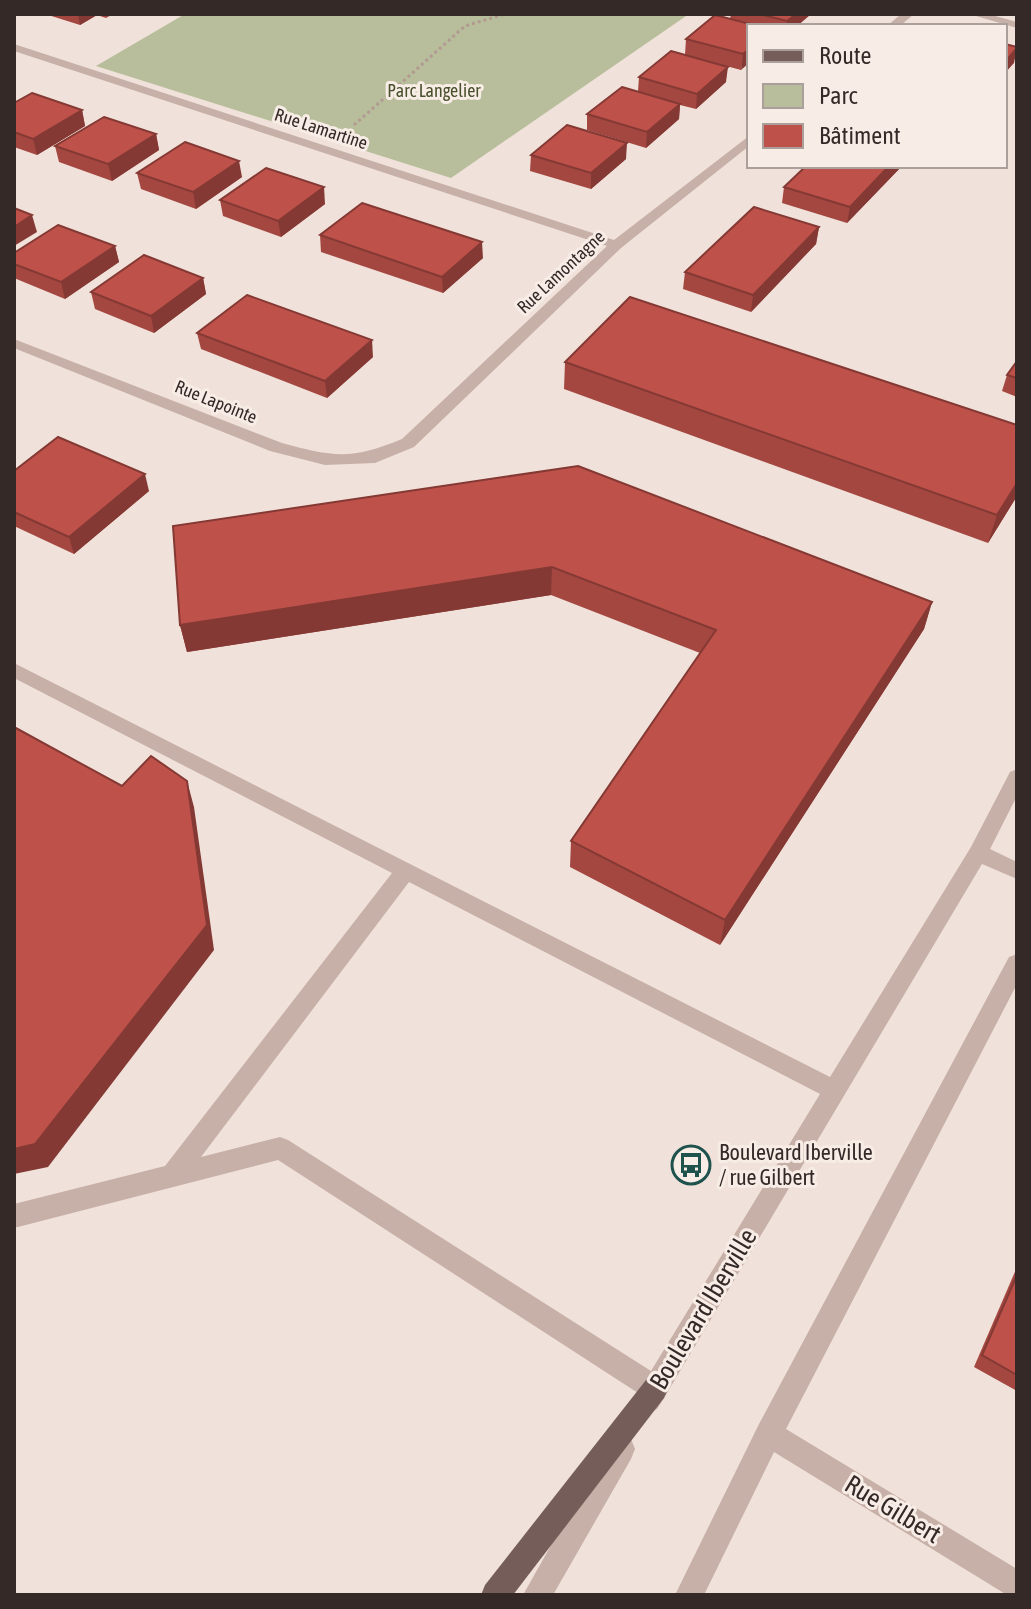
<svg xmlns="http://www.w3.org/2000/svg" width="1031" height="1609" font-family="'Asap Condensed',sans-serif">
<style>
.green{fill:#b8be9b}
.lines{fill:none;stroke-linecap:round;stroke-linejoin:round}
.path{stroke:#b29a91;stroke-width:3;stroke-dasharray:3 3;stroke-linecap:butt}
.minor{fill:#c7b0a7;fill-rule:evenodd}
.major{fill:#755e59;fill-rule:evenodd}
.wall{fill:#a34740}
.shaded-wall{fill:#853934}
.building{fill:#be524a;stroke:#853934;stroke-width:2}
.labels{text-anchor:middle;stroke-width:6;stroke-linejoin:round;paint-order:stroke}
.far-park-label{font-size:18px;fill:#49502c;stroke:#f8ede6}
.far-street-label{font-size:18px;fill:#342927;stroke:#f8ede6}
.poi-label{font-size:22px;fill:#342927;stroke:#f8ede6;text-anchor:start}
.near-street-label{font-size:26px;fill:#342927;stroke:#f8ede6}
</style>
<rect width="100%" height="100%" fill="#f0e2da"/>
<path class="green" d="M185,14H689L451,178L96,66Z"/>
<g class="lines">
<path class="path" d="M354,125L465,26L505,14"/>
<g class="minor">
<path d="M901,14H914L900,26H887Z"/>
<path d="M969,14H988L1017,22V28Z"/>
<path d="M14,44L614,240L749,136V146L621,248L414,447L375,463L325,465L270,451L14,348V339L282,443C334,457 351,460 402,439L607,246L14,51Z"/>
<path d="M14,663L830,1077L971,847L1010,772L1017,769V796L990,849L1017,862V879L982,864L664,1398L657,1409L648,1413L639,1409L635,1400L638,1393L278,1160L14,1228V1204L165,1166L392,873L14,678ZM409,882L820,1094L651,1371L288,1140L280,1137L201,1157Z"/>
<path d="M1017,954V984L786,1429L1017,1569V1595H1007L774,1452L704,1595H675L759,1424L1009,957Z"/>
<path d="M621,1435L631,1439L635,1449L631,1459L553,1595H523L611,1439Z"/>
</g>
<path class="major" d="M655,1376L664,1380L668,1389L664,1398L513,1595H481L485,1585L646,1380Z"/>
</g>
<g class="wall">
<path d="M45,14H113L106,18L97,15L80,25Z"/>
<path d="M731,14H811L797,26H749L741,70L685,55L686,39L730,19Z"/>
<path d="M639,77L726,82L696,109L680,105L679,119L646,148L587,130V114L638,91Z"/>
<path d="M14,103L82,110L85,126L37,155L14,147Z"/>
<path d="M156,134L159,150L112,181L59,162L55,146Z"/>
<path d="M531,155L626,159L591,189L530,171Z"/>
<path d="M806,166H902L847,223L782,203L784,187Z"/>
<path d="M137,173L242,177L196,209L141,189Z"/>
<path d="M220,200L325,204L281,237L223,216Z"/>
<path d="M819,227L816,244L751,312L683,289L685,272Z"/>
<path d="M320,235L483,258L443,293L321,252Z"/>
<path d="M115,246L119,262L65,299L14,278V253Z"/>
<path d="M203,278L206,294L154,333L95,309L91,292Z"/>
<path d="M197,333L373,357L327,398L201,349Z"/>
<path d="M1017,361V397L1002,391L1007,375Z"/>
<path d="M565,362L1017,425V496L988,543L564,389Z"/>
<path d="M14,471L149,491L74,554L14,526Z"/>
<path d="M173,526L932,602L924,629L720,945L570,867L571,841L700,653L551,595L187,652L180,625Z"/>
<path d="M1017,1267V1391L974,1367Z"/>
</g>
<g class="shaded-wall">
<path d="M78,14H96L97,15L80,25Z"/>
<path d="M796,14H811L797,26H787V21Z"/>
<path d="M1017,48L1014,63L1005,73V62Z"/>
<path d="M749,49V63L741,70L743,54Z"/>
<path d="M728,67L726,82L696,109L697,94Z"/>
<path d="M680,104L679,119L646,148L647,132Z"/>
<path d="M82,110L85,126L37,155L33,139Z"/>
<path d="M156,134L159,150L112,181L108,164Z"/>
<path d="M627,143L626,159L591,189V173Z"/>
<path d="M239,161L242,177L196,209L193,192Z"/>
<path d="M889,166H902L847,223L850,207Z"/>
<path d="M324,187L325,204L281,237L278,221Z"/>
<path d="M32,215L37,232L14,246V227Z"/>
<path d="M819,227L816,244L751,312L753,295Z"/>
<path d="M482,242L483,258L443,293L442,277Z"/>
<path d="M115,246L119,262L65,299L61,282Z"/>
<path d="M203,278L206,294L154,333L151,316Z"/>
<path d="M372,340L373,357L327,398L325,381Z"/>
<path d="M145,474L149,491L74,554L69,537Z"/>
<path d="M1017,483V496L988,543L997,515Z"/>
<path d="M552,567L551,595L187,652L180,625Z"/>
<path d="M932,602L924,629L720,945L725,920Z"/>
<path d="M187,781L194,807L214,950L48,1167L14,1174V1149Z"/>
</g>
<g class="building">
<path d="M759,14H796L787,21Z"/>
<path d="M715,15L758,26H749V49L743,54L686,39Z"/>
<path d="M1005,44L1017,47V48L1005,62Z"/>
<path d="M671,51L728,67L697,94L639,77Z"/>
<path d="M622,87L680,104L647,132L587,114Z"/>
<path d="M32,93L82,110L33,139L14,132V103Z"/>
<path d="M104,117L156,134L108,164L55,146Z"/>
<path d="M567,125L627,143L591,173L531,155Z"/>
<path d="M185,142L239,161L193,192L137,173Z"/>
<path d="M806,166H889L850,207L784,187Z"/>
<path d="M266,168L324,187L278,221L220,200Z"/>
<path d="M362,203L482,242L442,277L320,235Z"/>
<path d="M754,207L819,227L753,295L685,272Z"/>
<path d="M14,208L32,215L14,227Z"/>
<path d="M58,225L115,246L61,282L14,264V253Z"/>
<path d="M144,255L203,278L151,316L91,292Z"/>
<path d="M247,295L372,340L325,381L197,333Z"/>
<path d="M630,297L1017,425V483L997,515L565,362Z"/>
<path d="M1017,361V378L1007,375Z"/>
<path d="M58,437L145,474L69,537L14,512V471Z"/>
<path d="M578,466L932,602L725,920L571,841L716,630L552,567L180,625L173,526Z"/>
<path d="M14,727L122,786L151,756L187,781L207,925L35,1144L14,1149Z"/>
<path d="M1017,1275V1375L982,1355Z"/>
</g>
<defs>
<g id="bus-ring" transform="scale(2)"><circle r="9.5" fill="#f8ede6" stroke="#1f524d" stroke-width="1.5"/><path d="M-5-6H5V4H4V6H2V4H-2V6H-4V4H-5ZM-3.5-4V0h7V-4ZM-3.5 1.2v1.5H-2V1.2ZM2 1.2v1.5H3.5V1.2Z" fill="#1f524d"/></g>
</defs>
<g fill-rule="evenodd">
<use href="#bus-ring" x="691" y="1165"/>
</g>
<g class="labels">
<g class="far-park-label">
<text x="434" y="97">Parc Langelier</text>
</g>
<g class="far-street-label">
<text transform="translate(321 129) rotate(18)" y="6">Rue Lamartine</text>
<text transform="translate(561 272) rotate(-43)" y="6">Rue Lamontagne</text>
<text transform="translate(216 402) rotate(22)" y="6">Rue Lapointe</text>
</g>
<g class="poi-label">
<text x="719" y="1160">Boulevard Iberville<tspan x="719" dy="25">/ rue Gilbert</tspan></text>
</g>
<g class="near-street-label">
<text transform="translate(703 1309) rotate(-59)" y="9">Boulevard Iberville</text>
<text transform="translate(893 1509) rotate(31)" y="9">Rue Gilbert</text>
</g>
</g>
<rect width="1031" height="1609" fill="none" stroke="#342927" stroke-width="32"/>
<rect x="747" y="24" width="260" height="144" fill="#f8ede6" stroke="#aa9f9a" stroke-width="2"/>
<rect x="763" y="50" width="40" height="12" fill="#755e59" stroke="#aa9f9a" stroke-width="2"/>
<text x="819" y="64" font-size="24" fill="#342927">Route</text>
<rect x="763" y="84" width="40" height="24" fill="#b8be9b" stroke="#aa9f9a" stroke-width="2"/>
<text x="819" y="104" font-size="24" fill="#342927">Parc</text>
<rect x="763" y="124" width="40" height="24" fill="#be524a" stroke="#aa9f9a" stroke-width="2"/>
<text x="819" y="144" font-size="24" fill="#342927">Bâtiment</text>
</svg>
